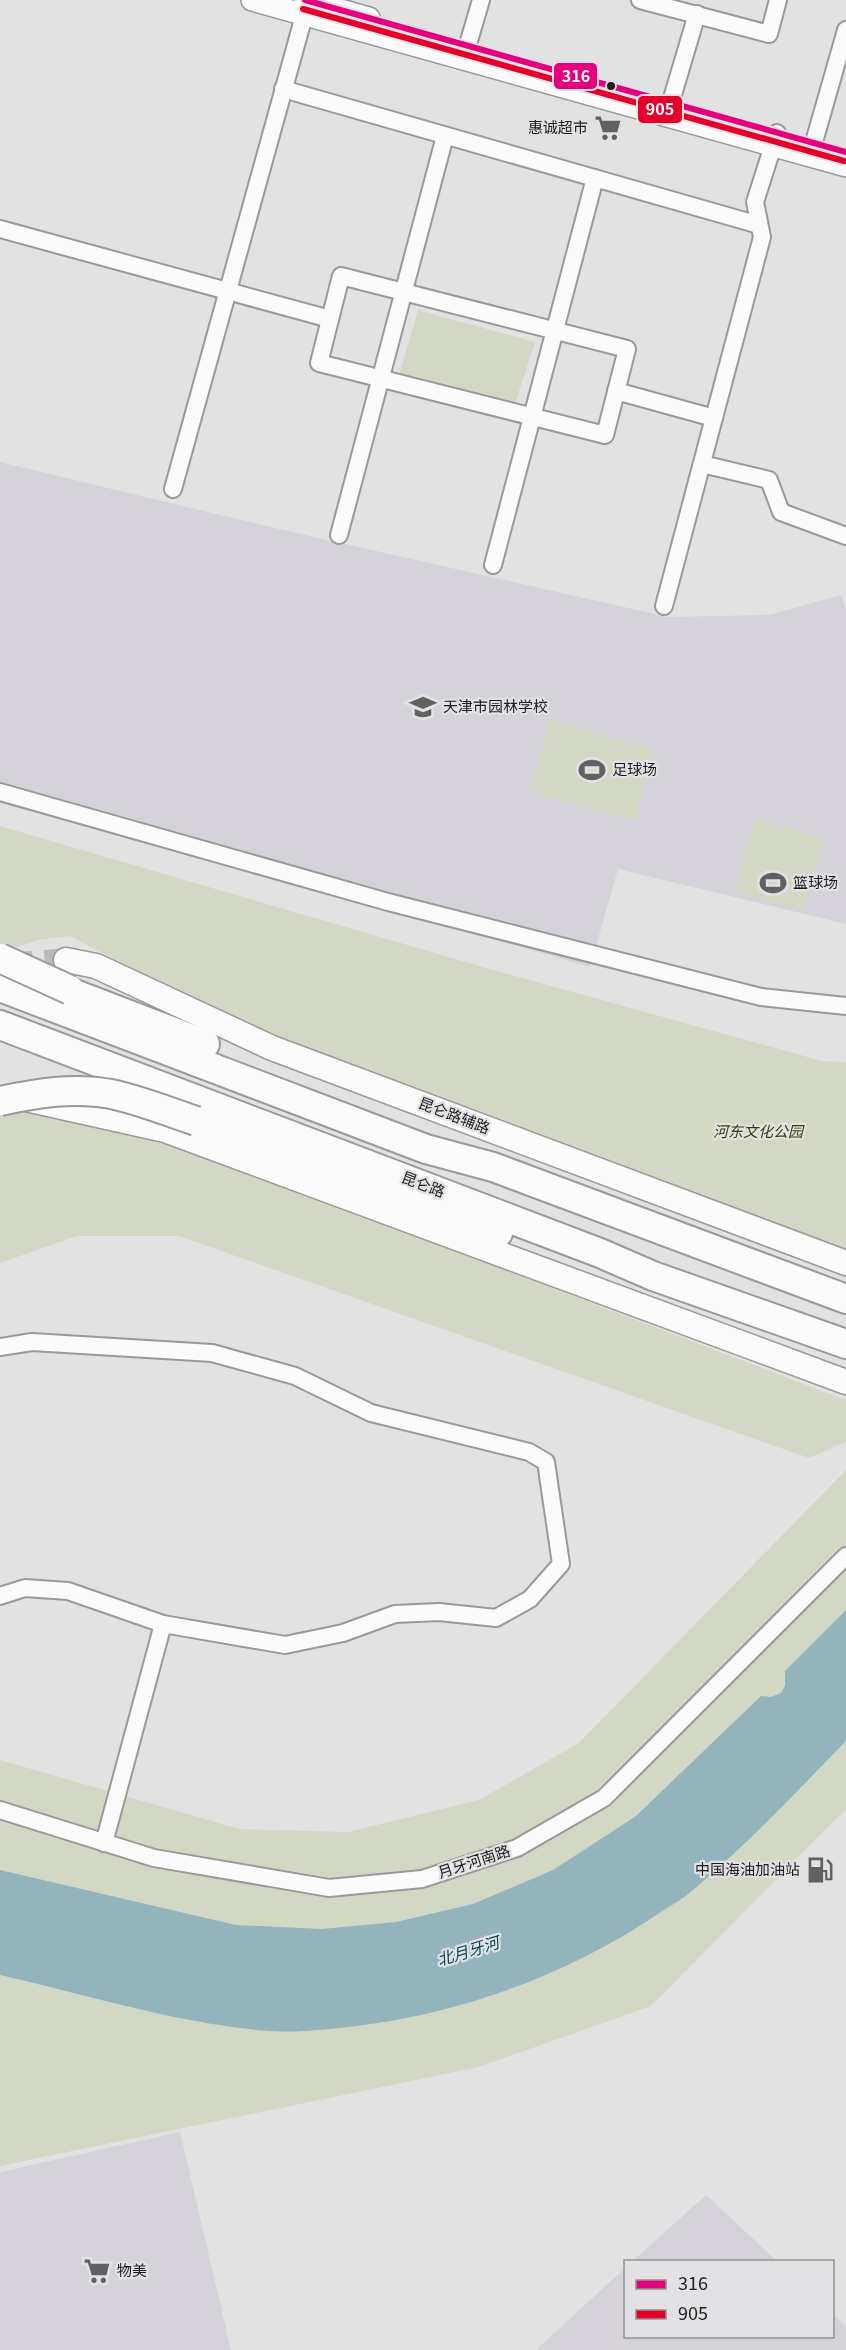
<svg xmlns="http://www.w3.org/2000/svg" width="846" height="2350" font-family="Georgia,'Noto Sans SC',serif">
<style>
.built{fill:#d5d3d9}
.green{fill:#d3d8c5}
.water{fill:#94b4bd}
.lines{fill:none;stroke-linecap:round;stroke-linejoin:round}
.secondary-tunnel{stroke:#bababb;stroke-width:24;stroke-dasharray:24 12;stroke-linecap:butt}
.minor-casing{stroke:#999;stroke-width:20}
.tertiary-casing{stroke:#999;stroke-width:24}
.secondary-casing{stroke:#999;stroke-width:27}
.trunk-casing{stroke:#999;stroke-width:32}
.minor{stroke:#fbfbfb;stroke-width:16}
.tertiary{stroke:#fbfbfb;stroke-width:21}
.secondary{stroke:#fbfbfb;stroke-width:24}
.trunk{stroke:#fbfbfb;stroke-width:28}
.trunk-bridge-casing{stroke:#999;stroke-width:32;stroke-linecap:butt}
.trunk-bridge{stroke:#fbfbfb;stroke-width:28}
.bus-1-casing{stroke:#e2e1e4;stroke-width:10}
.bus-2-casing{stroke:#e2e1e4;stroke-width:10}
.bus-1{stroke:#e5007d;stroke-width:6}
.bus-2{stroke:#e4002b;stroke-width:6}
.bus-dot{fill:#1c1b1d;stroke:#e2e1e4;stroke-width:2}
.labels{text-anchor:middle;stroke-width:4.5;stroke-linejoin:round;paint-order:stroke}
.poi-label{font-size:15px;fill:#1c1b1d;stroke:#e2e1e4;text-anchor:start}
.street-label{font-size:15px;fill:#1c1b1d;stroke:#e2e1e4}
.park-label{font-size:15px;font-style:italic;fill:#344000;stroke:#e2e1e4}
.water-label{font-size:16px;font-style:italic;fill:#004957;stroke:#e2e1e4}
.line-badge{stroke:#e2e1e4;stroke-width:2}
.badge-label{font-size:16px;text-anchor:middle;font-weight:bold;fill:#fff}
</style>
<rect width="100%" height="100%" fill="#e2e2e3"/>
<g class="built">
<path d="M0,462L266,526L668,617L769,615L841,595L846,609V924L618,869L590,967L0,797Z"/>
<path d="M180,2132L231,2350H0V2172Z"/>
<path d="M706,2195L777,2261H633Z"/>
<path d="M625,2268L626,2336H832L833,2314L846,2327V2350H536Z"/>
</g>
<g class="green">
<path d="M418,310L535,342L515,404L399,376Z"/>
<path d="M550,720L654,750L634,821L530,791Z"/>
<path d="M756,818L824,839L802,911L734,890Z"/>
<path d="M0,826L483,967L822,1061L846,1062V1257L216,1013L70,936L38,940L11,949L0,946Z"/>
<path d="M0,1101L135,1133L233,1166L846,1400V1442L809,1458L179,1236H77L0,1263Z"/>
<path d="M846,1470V1809L651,2006L479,2067L0,2166V1760L240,1829L348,1832L479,1800L579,1743Z"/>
</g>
<path class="water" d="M846,1610V1741C797,1791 748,1844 693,1890C683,1899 670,1906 658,1914C570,1973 469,2011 364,2025C332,2029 301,2033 269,2031C178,2024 89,1995 0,1975V1870L236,1925L322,1929L396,1922L473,1904L553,1870L636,1816L761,1696L771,1697L781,1693L785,1686V1671Z"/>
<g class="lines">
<path class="secondary-tunnel" d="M9,965L66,960"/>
<g class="minor-casing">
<g id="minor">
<path d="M640,0L769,34L778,0"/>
<path d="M464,58L481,0"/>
<path d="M283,89L759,225"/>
<path d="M667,115L697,14"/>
<path d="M810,156L846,30"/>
<path d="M0,229L330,319"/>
<path d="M341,276L627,349L605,435L319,363Z"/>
<path d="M616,391L714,418"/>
<path d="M702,464L769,480L781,512L846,536"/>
<path d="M173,489L307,5"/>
<path d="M339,535L445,136"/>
<path d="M493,565L595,178"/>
<path d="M664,606L762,237L755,202L777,133"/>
<path d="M0,792L388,902L761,997L846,1006"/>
<path d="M0,1347L32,1342L212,1353L295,1376L371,1413L529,1452L546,1462L561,1564L530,1599L496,1618L439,1612L395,1614L343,1633L285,1645L163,1624L68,1591L25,1588L0,1596"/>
<path d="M0,1810L154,1858L329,1888L422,1879L517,1848L604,1798L846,1556"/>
<path d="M104,1843L163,1624"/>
</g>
</g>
<g class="tertiary-casing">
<g id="tertiary">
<path d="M252,0L846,166"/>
<path d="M305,0L369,18"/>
</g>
</g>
<g class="secondary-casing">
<g id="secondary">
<path d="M66,960L96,966L272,1048L846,1263"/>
<path d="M26,1099L165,1130L846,1382"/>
</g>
</g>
<g class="trunk-casing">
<g id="trunk">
<path d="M46,983L205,1044"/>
<path d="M0,987L426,1149L493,1167L846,1299"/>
<path d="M0,1025L600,1253L653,1276L846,1344"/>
<path d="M173,1111L457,1220L498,1233"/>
</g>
</g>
<use href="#minor" class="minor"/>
<use href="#tertiary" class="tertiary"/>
<use href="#secondary" class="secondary"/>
<use href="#trunk" class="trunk"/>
<g class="trunk-bridge-casing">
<g id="trunk-bridge">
<path d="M0,958L70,990"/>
<path d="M0,1101C37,1093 74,1087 111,1094C140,1100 169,1112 196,1121"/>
</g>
</g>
<use href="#trunk-bridge" class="trunk-bridge"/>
<g class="bus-1-casing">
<path id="bus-1" d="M305,0L846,152"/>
</g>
<g class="bus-2-casing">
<path id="bus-2" d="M303,9L844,161"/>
</g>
<use href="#bus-1" class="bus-1"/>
<use href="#bus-2" class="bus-2"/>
</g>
<defs>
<g id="supermarket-bare" transform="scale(2.07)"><path d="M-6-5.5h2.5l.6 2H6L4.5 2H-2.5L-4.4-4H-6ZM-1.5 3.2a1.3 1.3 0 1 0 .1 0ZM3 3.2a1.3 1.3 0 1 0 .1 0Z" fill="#616162" stroke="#e2e1e4" stroke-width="2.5" paint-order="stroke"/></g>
<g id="school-bare" transform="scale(2.07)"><path d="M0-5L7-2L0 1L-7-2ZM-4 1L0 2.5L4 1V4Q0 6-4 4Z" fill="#616162" stroke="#e2e1e4" stroke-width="2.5" paint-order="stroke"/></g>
<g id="stadium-bare" transform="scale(2.07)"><path d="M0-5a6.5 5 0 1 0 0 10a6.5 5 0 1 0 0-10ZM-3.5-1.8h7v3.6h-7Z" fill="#616162" stroke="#e2e1e4" stroke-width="2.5" paint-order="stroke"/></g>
<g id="fuel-bare" transform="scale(2.07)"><path d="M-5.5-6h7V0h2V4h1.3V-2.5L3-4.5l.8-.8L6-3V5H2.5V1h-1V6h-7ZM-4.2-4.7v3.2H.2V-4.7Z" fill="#616162" stroke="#e2e1e4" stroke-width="2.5" paint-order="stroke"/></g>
</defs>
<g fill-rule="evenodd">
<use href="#supermarket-bare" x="608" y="128"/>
<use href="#school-bare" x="423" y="707"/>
<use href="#stadium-bare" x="592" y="770"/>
<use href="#stadium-bare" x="773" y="883"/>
<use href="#fuel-bare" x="820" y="1870"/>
<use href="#supermarket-bare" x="97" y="2271"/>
</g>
<circle class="bus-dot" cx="611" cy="86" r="5"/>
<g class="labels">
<g class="poi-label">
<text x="588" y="133" text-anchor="end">惠诚超市</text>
<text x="443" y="712">天津市园林学校</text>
<text x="612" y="775">足球场</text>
<text x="793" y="888">篮球场</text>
<text x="800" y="1875" text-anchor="end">中国海油加油站</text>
<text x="117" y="2276">物美</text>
</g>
<g class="street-label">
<text transform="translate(454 1116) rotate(21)" y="5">昆仑路辅路</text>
<text transform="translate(423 1185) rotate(21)" y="5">昆仑路</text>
<text transform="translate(474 1862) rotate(-18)" y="5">月牙河南路</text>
</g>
<g class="park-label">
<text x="758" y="1137">河东文化公园</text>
</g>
<g class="water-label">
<text transform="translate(468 1951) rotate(-17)" y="6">北月牙河</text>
</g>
</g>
<g class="line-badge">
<rect x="553" y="62" width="45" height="28" rx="6" fill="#e5007d"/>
<rect x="637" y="95" width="46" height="29" rx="6" fill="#e4002b"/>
</g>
<g class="badge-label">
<text x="576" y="82">316</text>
<text x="660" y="115">905</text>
</g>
<rect x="624" y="2260" width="210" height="78" fill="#e2e1e4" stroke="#939294" stroke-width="1.5"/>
<rect x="636" y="2280" width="30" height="9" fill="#e5007d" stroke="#939294" stroke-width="1.5"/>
<text x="678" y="2290" font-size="18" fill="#1c1b1d">316</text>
<rect x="636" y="2310" width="30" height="9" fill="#e4002b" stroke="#939294" stroke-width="1.5"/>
<text x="678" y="2320" font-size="18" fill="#1c1b1d">905</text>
</svg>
